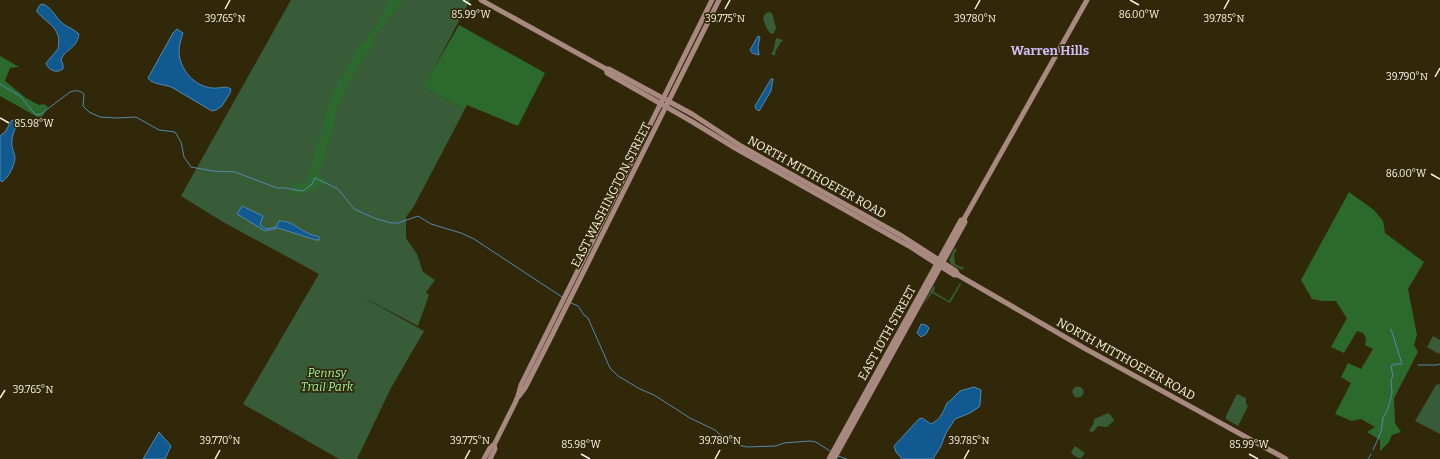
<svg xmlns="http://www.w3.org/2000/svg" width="1440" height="459" font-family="Bitter,serif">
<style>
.green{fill:#375c37}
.forest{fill:#2c692d}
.water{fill:#105a91;stroke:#5688aa}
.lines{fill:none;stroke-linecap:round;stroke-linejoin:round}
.stream{stroke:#5688aa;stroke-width:1}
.major{stroke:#a78980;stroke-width:5}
.ticks{fill:none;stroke:#faf4e3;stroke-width:1.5}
.labels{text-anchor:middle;stroke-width:3.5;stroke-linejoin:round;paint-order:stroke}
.street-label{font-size:12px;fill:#faf4e3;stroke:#31280a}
.park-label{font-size:12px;font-style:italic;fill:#9ff39d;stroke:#31280a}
.neighbourhood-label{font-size:13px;font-weight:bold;fill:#d2bef6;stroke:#31280a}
.ticks-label{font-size:10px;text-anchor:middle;fill:#faf4e3;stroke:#31280a;stroke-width:3.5;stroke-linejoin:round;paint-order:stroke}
</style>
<rect width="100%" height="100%" fill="#31280a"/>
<g class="green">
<path d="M291,0H470L424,87L465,109L414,206L406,217V238L417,254L423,272L435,280L426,292L429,295L418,326L359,295L424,331L391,388L357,459H339L243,404L319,274L223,222L181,196Z"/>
<path d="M768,12L772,13L776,28L774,33L771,34L767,29L763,19L765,14Z"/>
<path d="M776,38L783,40L782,42H781L775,52L776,53L774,56L771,53L773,52Z"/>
<path d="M955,248L957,250L954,254L955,264L961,267L964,266L962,270L951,264L949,260Z"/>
<path d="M960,283L961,284L950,303L932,293L923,305L933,287L935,286L934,292L949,301Z"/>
<path d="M1433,336L1440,340V352L1439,354L1427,347Z"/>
<path d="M1440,384V434L1415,421L1436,385Z"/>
<circle cx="1078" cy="392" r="5.5"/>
<path d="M1237,394L1246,398V404L1248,406L1238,426L1226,419V416Z"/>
<path d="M1108,413L1110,414L1114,420L1107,427L1098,426L1093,432L1089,431L1091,427L1093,425L1094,419Z"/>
<path d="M1075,446L1085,453L1081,458C1076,458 1074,456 1071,452Z"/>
</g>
<g class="forest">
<path d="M389,0L392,3L393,0H402L399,6L388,18L381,30L377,32L372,46L355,70L351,78L348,87L337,107L333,129L327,145L324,159L318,175L326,181C319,189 302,195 292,193L294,183H308L307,177L313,163L316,147L323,126L326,110L330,103L337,82L343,75L360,44L365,42L373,28H376L377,24L380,22C381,14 386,8 389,0Z"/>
<path d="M459,25L545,73L518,126L467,105L465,109L423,87Z"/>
<path d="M0,56L19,67L10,68L5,81L26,98L39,105L44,104L48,107L41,119L0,96Z"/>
<path d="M1349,192L1374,210L1383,221L1385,233L1424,262L1408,289L1417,335L1414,345L1418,352L1394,398L1395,423L1401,432L1392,435L1389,442L1380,451V440L1367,432L1375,427L1361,419L1352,421L1335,414L1351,383L1341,377L1348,363L1361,369L1373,349L1365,345L1366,338L1363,333L1357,331L1344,353L1331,347L1347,318L1346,317L1336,301H1323L1312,299L1301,280Z"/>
</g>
<g class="water">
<path d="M43,4C52,8 54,15 61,22C66,27 74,29 79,34C76,51 66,47 61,60L63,65V69L59,71C53,72 48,69 46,63L58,49C62,28 49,25 37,12V10L40,5Z"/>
<path d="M177,29L183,33C181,39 179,45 179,52C180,70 194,86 212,88C219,89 225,85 231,89L230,93L222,106L216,110L212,111L173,88C166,84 152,85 148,78L173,33Z"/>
<path d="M758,36L760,37L758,47L759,55L752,53L750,50Z"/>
<path d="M771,79H773L771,91L759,111L756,109L755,106Z"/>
<path d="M12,120L18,123C15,129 12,135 12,141C11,147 14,152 15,157C15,165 9,177 2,182L0,180V136L5,132Z"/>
<path d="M242,206L263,216L260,225L266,229L276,227L279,221C291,220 299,230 310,234C313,236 316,235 319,237V240H316L278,228L265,231L237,214Z"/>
<path d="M921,324L926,325L929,328L926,334L921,337L917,333Z"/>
<path d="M974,387L981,390L980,405L979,407L970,413L955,419L946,433L941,446L933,459H902L896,452L894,446L919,419L922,418L931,424C941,419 943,412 947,403L950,401L960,391Z"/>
<path d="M159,432L171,446L166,457L165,459H143Z"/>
</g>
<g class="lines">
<g class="stream">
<path d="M0,84L20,96L36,115L41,114L70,92C76,90 79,90 84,94L83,106L89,112L100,117L116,118L136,117L159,130L175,132L181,142L184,157L191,167L213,171L235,172L277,188H285L303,191L312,184L315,178L338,189L354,209L374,218L391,223H398L418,216L431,224L461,233L474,239L562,297"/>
<path d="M571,303L578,306L584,315L588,318L610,368L618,376L640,389L654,395L690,418L715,430L718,433L738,445L747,447L776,446L784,443L810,441L816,442L830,451"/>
<path d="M1418,365H1437L1440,364"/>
<path d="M1373,450L1381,432L1383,418L1388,409L1392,393L1391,380L1393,376L1391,366L1395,364H1402L1391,329"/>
<path d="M838,456L847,459"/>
<path d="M1368,459L1371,454"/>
</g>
<g class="major">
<path d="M481,0L606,69H609L692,114L741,146L902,236L956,271L958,275"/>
<path d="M606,69L607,73L691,121L735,148L909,246L954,275H958L1084,348L1286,459"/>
<path d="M519,396L525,388L549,341L719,0"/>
<path d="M484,459L491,446L494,445L515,403L518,396L521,385L712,0"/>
<path d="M490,459L495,449L494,445"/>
<path d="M829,459L961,220L964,219"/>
<path d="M834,459L965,222L964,219L1087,0"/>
</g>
</g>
<path class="ticks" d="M463,0L471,5M1130,0L1139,5M225,9L230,0M725,9L730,0M975,9L980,0M1224,9L1229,0M1435,77L1440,68M0,118L9,123M1431,174L1440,179M0,398L5,390M581,454L590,459M1249,454L1258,459M215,459L220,450M465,459L470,450M715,459L720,450M964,459L969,450"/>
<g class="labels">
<g class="street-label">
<text transform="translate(817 177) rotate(29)" y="4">NORTH MITTHOEFER ROAD</text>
<text transform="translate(611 195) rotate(-63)" y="4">EAST WASHINGTON STREET</text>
<text transform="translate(887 333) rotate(-61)" y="4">EAST 10TH STREET</text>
<text transform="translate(1126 359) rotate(29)" y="4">NORTH MITTHOEFER ROAD</text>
</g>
<g class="park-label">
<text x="327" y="377">Pennsy<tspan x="327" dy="14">Trail Park</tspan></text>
</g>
<g class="neighbourhood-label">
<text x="1050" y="55">Warren Hills</text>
</g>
</g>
<g class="ticks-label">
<text x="471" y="18">85.99°W</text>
<text x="1139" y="18">86.00°W</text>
<text x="225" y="22">39.765°N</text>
<text x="725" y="22">39.775°N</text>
<text x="975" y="22">39.780°N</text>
<text x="1224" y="22">39.785°N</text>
<text x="1407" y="80">39.790°N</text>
<text x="34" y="127">85.98°W</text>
<text x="1406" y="177">86.00°W</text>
<text x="33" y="393">39.765°N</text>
<text x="220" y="444">39.770°N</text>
<text x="470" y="444">39.775°N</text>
<text x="720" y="444">39.780°N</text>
<text x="969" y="444">39.785°N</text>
<text x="581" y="448">85.98°W</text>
<text x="1249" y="448">85.99°W</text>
</g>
</svg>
